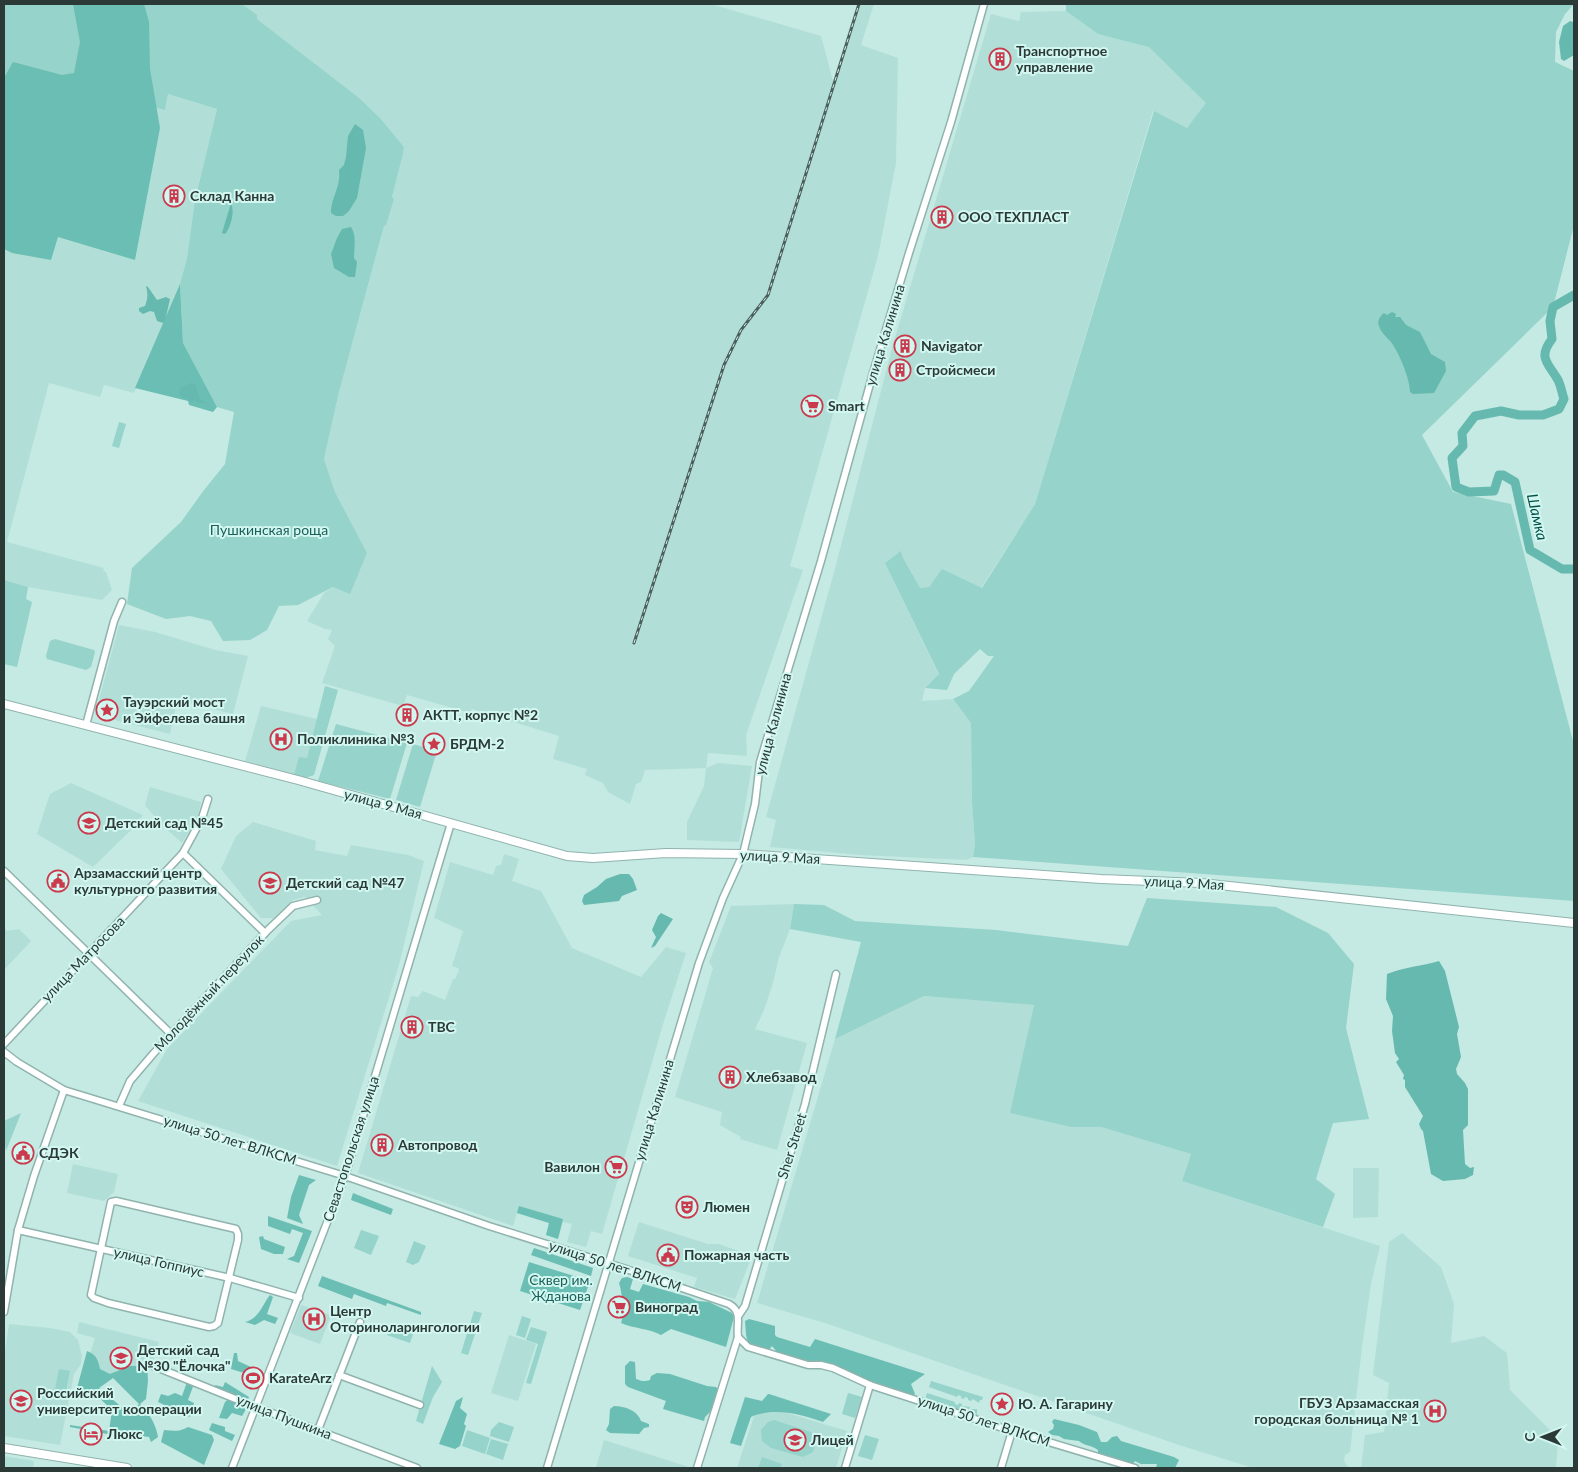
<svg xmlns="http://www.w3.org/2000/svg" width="1578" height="1472" font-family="Lato,sans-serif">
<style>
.built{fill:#b1dfd7}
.green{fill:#96d3ca}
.forest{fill:#6bbeb3;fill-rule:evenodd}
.water{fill:#66b9ae}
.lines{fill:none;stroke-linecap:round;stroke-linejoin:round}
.river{stroke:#66b9ae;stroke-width:9}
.minor-casing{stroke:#90b3ad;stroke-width:9}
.major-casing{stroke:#90b3ad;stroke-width:10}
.minor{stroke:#fff;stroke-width:6}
.major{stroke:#fff;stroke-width:8}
.rail-casing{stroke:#4c5f5c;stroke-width:3}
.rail{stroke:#d2f7f1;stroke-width:1;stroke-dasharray:4;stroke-linecap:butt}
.labels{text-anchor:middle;stroke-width:4;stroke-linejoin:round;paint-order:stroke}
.poi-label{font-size:14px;font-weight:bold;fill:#2b3937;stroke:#d2f7f1;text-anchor:start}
.street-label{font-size:14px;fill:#2b3937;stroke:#d2f7f1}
.park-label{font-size:14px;fill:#1b5f58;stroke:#d2f7f1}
.water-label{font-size:15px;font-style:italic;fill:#04514a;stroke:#d2f7f1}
</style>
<rect width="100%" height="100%" fill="#c5e9e3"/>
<g class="built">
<path d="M242,4H711L821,36L833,81L857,4H874L861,45L898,58L896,163L878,256L790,566L803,570L746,735L747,756L708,753L706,768L718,763L752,766L739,842L687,840V822L704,786L706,768L645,770L641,782L636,784L630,804L608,792L603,783L585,775L587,769L553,759L559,736L472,709L470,713L407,695L403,706L322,683L335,646L328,639L332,630L325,629L307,621L324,593L333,587L367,553L335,492L324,459L338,396L392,197L403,154L404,147L380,118L358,97L257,19L256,15Z"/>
<path d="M1066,11L1098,34L1149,46L1207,103L1187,128L1153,111L1035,504L981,588L942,570L929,587L919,588L903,558L901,552L885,563L939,675L925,688L922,701L953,699L971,723L972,802L975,844L973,857L966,860L860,855L770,847L776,820L766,817L836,565L892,348L991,14L1019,21L1021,12Z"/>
<path d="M26,72L165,110L168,94L217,109L195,200L187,258L180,284L134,393L104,385L100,397L49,383L7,542L104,568L103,571L106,572L112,590L102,600L28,587L4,580V149Z"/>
<path d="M119,625L155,632L215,650L248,656L233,714L177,700L170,734L95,715Z"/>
<path d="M261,706L317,719L302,777L245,761Z"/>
<path d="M71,783L143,815L130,831L93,867L37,834L50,794Z"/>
<path d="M150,787L201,802L198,816L182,843L162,825L145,805Z"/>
<path d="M253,822L316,841L315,850L347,856L351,845L408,855L424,861L399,965L337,1166L138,1101L167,1049L252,961L291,921L322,915L305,897L293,900L274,918H261L221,869L236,836Z"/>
<path d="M504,854L519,859L512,881L541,891L572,948L641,977L666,947L686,953L664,1021L602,1234L591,1231L586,1247L567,1242L572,1224L563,1222L558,1239L546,1235L549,1223L517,1213L513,1226L358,1173L411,996L418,997L423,991L445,1000L453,979H455L459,970L458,968L452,966L463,931L434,918L450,862L493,875L496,866L501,865Z"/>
<path d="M794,904L790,929L779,957L773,983L764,1010L755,1029L807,1043L777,1150L740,1139L741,1137L720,1125L722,1112L675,1097L713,968L709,962L731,906Z"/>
<path d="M4,928L7,931L19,929L31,941L4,970Z"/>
<path d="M924,996L1034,1005L1011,1113L1071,1127H1101L1191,1154L1182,1181L1380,1246L1371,1284L1362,1347L1350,1452L1345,1455L1344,1461L1349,1468H1253L1179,1445L828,1324L757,1303L835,1039Z"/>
<path d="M73,1164L118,1174L114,1192L104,1201L67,1193Z"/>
<path d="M1353,1168H1379L1378,1217L1353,1218Z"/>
<path d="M639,1222L708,1244H719L752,1256L735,1299L694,1287L697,1278L628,1256Z"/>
<path d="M1402,1233L1441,1267L1454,1304L1451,1343L1484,1336L1507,1353L1510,1390L1556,1436L1558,1441L1556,1468H1361L1365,1435L1384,1432L1389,1383L1373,1375L1389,1242Z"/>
<path d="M301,1305L331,1315L320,1344L290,1333Z"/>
<path d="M79,1322L159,1342L145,1383L114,1374L83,1377L95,1338L77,1333Z"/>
<path d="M9,1324L50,1328L70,1332L78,1340L82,1356L81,1364L74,1374L60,1445L4,1436V1358Z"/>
<path d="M509,1335L536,1344L518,1401L491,1393Z"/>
<path d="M758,1404L847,1431L836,1468H737Z"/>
<path d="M604,1440L689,1467V1468H596Z"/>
<path d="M4,1456L34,1461L33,1468H4Z"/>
</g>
<g class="green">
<path d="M4,4H242L257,15V19L358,97L380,118L404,147L403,154L392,197L394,199L386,225L384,226L338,396L324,459L335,492L367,553L350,594L333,587L298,605L279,606L267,630L250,640L223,641L211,621L190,616L166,619L127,604L132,568L181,522L204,490L225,464L234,412L217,407L183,343L180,284L187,258L195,200L217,109L168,94L165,110L70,87L4,149Z"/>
<path d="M1066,4H1574L1565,14L1556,32L1555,62L1574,71V225L1553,307L1422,435L1453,492L1511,504L1574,745V901L973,857L975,844L972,802L971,723L953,699L969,691L994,656H988L980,649L954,674L947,690L925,688L939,674L885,563L901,551L903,558L920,588L929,587L942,569L982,588L1035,504L1154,111L1187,128L1206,103L1149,47L1098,34L1066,11Z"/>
<path d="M119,422L126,424L119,448L112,446Z"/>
<path d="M4,580L28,587L26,599L32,602L17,667L4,664Z"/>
<path d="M55,639L94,650L95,652L91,667L86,670L47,659L46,656L50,641Z"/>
<path d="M325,686L338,690L314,775L305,778L294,775L299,757L307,758Z"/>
<path d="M336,724L407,743L390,799L318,781Z"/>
<path d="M413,744L437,751L420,807L396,800Z"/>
<path d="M1147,898L1276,907L1328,933L1354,964L1346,1028L1369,1119L1333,1123L1316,1179L1335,1194L1323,1227L1182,1181L1191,1154L1101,1127H1071L1010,1113L1034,1005L924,996L835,1039L861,942L790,929L794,904L824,905L855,921L996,930L1128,946Z"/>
<path d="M21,1113L6,1151L4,1138V1121Z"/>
<path d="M361,1230L379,1236L371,1255L354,1248Z"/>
<path d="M414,1241L426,1246L419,1262L413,1265L406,1262Z"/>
<path d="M474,1311L482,1313L468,1355L461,1353Z"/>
<path d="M522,1316L531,1319L525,1338L516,1335Z"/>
<path d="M391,1323L414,1331L410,1343L387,1335Z"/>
<path d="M531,1327L547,1332L531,1384L526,1383L538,1344L526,1340Z"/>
<path d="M432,1366L442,1382L433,1397L423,1424L416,1421Z"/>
<path d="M59,1369L70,1371L66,1391L55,1389Z"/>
<path d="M931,1381L983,1397L982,1400H980L979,1403L973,1399L971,1401L968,1400V1398L965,1397L964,1399L961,1398V1396L958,1395L957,1397L929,1387Z"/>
<path d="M848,1393L862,1397L855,1418L842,1414Z"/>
<path d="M927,1393L955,1402V1404L958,1405L959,1403L962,1404V1406L970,1407L969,1409H977V1417L925,1400Z"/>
<path d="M774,1420L811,1432L816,1441L813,1452L803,1457L771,1448L762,1441L761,1430L768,1422Z"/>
<path d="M499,1422L514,1427L509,1442L490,1436L491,1430Z"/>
<path d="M467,1430L490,1438L485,1454L462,1446Z"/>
<path d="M865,1435L879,1439L872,1460L858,1456Z"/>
<path d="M491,1439L508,1444L503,1460L486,1454Z"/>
<path d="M762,1457L782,1464L780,1468H758Z"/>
</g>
<g class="forest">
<path d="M73,4H144L149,22L150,69L160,128L135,260L58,237L51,260L12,253L4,249V78L13,62L62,75L74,73L80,42Z"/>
<path d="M180,284L183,343L217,407L213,412L189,405L188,401L135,388Z"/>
<path d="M299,1175L316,1180L309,1185L299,1215L303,1224L287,1218L291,1197Z"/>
<path d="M353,1193L393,1209L391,1215L351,1200Z"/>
<path d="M519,1206L563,1219L558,1239L546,1235L549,1223L517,1213Z"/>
<path d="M268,1216L312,1231L299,1263L287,1259L294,1256L303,1233L292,1229L290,1234L268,1226Z"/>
<path d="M263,1236L264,1239L285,1247L283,1254H274L261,1249L259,1237Z"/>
<path d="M534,1248L593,1268L591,1276L531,1255Z"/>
<path d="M529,1262L590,1281L580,1310L520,1291Z"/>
<path d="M322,1276L421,1312V1315L387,1303L386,1306L354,1294L352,1299L318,1286Z"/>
<path d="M627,1277L633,1279L630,1289L639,1292L643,1284L689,1297L697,1301L709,1302L732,1313L734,1317L726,1347L671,1329L661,1335C648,1328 635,1329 621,1323C625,1314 622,1292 619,1283L622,1278Z"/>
<path d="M270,1295L273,1297L267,1314L278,1318L275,1324L264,1320L255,1325L245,1322C259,1319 262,1305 270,1295Z"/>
<path d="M749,1319L775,1326V1335L777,1337L810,1347L815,1339L925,1374L911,1384L915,1394L913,1396L777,1352L772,1346L769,1350C745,1343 747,1346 745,1321Z"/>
<path d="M87,1351C97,1355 98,1360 100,1369L110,1374L130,1366H147L148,1381L146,1399L140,1404C149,1413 156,1424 158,1437L151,1442L149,1437C141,1436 132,1435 124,1432L118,1436L70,1427V1425L109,1431L112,1410L92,1391L77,1388ZM113,1378L139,1404L131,1415L99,1388Z"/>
<path d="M234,1353H237L238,1361L251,1367L244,1373L231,1369Z"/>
<path d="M630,1361L635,1362L636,1379C641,1381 645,1382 650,1380L651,1376L657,1373L670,1374L707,1386L716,1387L719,1390L710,1412L705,1417L704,1421L663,1409L666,1401L628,1387L625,1384V1366Z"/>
<path d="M187,1382L194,1384L188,1400L194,1403L190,1417L158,1402L161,1394L168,1396L175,1393L182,1396Z"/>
<path d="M225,1382L249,1397L247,1402L216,1390L215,1385L223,1387Z"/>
<path d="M768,1394H769L831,1414L823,1422C800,1414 774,1407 751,1417L741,1446L730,1443L745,1397L762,1401Z"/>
<path d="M463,1397L460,1408L467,1414L464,1424L466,1426L460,1446L455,1449L439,1444L456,1401Z"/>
<path d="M229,1399L246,1405L245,1411L242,1416L232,1413L227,1419L219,1418L225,1402Z"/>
<path d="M614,1406C625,1406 638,1411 641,1421L649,1424V1427L644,1428L639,1434L610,1433L606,1430L609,1424L610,1409Z"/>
<path d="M1054,1419L1079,1425L1097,1432L1101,1442H1107L1112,1437L1117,1436L1121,1441L1174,1457L1179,1460L1175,1468H1156L1157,1464H1141L1135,1461L1132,1465L1098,1455V1450C1092,1445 1084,1446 1079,1441L1064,1439L1059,1436L1052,1435L1048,1432L1053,1429L1054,1425L1052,1422Z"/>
<path d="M212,1423L225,1427V1431L235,1435L232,1441L209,1430Z"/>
<path d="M188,1427L212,1435L214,1440L204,1465L161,1442L164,1430C173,1431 180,1432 188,1427Z"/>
</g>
<g class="water">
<path d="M1570,21L1573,22L1574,25V55L1564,61L1561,59L1559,42L1563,26Z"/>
<path d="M355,124L363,130L366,148L357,198L349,211L343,216H336L331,213C331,197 341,188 339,170L344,165L346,157L348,136Z"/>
<path d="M231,203C235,212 231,225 226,233L224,234L222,233Z"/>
<path d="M351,227C357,237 354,246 354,258L357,262L355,277H349L334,268L331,254L337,238L342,229Z"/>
<path d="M146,286L148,287L157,300L166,297L170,299L165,321L163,323L157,321L154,312L150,311L143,314L139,311V308L145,306C148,298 148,294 146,286Z"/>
<path d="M1392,312L1396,314L1395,317H1400L1406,325L1420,332L1431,354L1445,362L1446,371L1434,393L1413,394L1410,392C1410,378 1399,353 1391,342C1387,337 1381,333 1379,326C1377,321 1380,316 1384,313L1387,315Z"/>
<path d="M191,383L195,384L200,399L206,403H200L194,400L191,402C185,398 177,396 180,388Z"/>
<path d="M620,874H629L633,879L637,890L622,896L619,901L584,905L582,901L584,895L597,887L606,879Z"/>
<path d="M661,913L673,919L655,946L651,948L656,937L652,930L658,916Z"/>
<path d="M1439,961L1445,971L1459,1027L1457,1034L1461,1057L1456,1069L1457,1074L1465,1083L1468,1089V1125L1463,1130L1465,1164L1470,1168L1474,1167L1473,1175L1465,1179L1443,1181L1431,1174L1423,1131L1421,1129L1419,1124L1423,1116L1405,1087V1080L1403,1079L1404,1075L1396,1062L1399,1059L1395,1053L1392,1031L1393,1016L1386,999L1387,974C1404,967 1422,966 1439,961Z"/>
</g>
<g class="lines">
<path class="river" d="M1574,295L1553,307L1550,321L1552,339C1537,358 1549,364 1558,380C1561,386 1562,393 1564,399L1559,409L1543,415H1519L1501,411L1475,416L1462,433L1463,446L1452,458L1456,487L1469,492L1494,491L1499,475H1503L1515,482L1530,550L1562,569H1574"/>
<g class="minor-casing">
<g id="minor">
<path d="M86,725L114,621L122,602"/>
<path d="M183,853L265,933"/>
<path d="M4,871L171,1034"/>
<path d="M4,1044L183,853L202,818L208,799"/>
<path d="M4,1052L17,1062L64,1090L345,1176L489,1226L623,1268L729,1304C743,1312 736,1324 738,1337L748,1347L808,1365H821L833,1368L870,1385L1012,1431L1135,1468"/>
<path d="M119,1106L130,1081L153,1054L268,930L293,906L317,900"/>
<path d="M116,1201L236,1229L238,1234V1240L218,1323L214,1326L209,1327L108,1303L94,1298L91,1295L111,1202Z"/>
<path d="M18,1230L230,1278L299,1298"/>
<path d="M4,1312L18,1230L34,1176L64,1090"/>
<path d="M739,1315L745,1306L805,1104L836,974"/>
<path d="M151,1365L248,1404L417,1468"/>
<path d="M339,1375L420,1405"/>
<path d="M318,1430L360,1322"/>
<path d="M232,1468L345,1176L451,823"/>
<path d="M547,1468L699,963L723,898L743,854L755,804L760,762L821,561L873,373L909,253L951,122L984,4"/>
<path d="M697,1468L738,1337"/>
<path d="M845,1468L870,1385"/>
<path d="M1001,1468L1012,1431"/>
</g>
</g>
<g class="major-casing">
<g id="major">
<path d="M4,704L298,780L567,856L593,858L666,853L743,854L1101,879L1201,883L1574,923"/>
<path d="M4,1448L127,1468"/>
</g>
</g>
<use href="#minor" class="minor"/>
<use href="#major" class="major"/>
<g class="rail-casing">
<path id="rail" d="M634,643L724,365L741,330L768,295L859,4"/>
</g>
<use href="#rail" class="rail"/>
</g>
<defs>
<g id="building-ring" transform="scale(1.125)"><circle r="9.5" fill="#d2f7f1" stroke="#ca394c" stroke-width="1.5"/><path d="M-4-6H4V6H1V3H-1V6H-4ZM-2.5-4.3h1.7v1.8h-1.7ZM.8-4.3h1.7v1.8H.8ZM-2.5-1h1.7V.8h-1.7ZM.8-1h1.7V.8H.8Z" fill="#ca394c"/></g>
<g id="supermarket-ring" transform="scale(1.125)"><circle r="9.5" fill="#d2f7f1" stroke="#ca394c" stroke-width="1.5"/><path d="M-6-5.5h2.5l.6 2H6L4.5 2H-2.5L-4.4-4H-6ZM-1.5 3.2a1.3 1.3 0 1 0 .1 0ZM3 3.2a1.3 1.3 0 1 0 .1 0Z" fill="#ca394c"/></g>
<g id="sight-ring" transform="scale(1.125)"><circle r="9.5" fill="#d2f7f1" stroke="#ca394c" stroke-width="1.5"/><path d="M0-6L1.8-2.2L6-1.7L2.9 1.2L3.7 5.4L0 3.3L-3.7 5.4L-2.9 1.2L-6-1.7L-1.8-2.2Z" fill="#ca394c"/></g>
<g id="hospital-ring" transform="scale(1.125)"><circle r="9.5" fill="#d2f7f1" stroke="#ca394c" stroke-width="1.5"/><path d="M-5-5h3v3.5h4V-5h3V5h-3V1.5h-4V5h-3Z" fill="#ca394c"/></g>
<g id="school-ring" transform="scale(1.125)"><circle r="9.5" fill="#d2f7f1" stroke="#ca394c" stroke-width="1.5"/><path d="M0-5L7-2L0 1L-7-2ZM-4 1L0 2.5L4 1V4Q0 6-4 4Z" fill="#ca394c"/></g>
<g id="civic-ring" transform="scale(1.125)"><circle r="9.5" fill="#d2f7f1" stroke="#ca394c" stroke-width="1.5"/><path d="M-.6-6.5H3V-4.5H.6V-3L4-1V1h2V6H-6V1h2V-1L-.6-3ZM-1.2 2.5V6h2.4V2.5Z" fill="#ca394c"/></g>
<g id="theatre-ring" transform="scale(1.125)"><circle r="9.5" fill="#d2f7f1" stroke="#ca394c" stroke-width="1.5"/><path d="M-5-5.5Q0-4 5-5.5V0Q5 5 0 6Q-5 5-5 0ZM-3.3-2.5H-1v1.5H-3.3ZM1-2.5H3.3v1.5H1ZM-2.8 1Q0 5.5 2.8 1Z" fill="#ca394c"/></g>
<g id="stadium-ring" transform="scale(1.125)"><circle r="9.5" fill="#d2f7f1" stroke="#ca394c" stroke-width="1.5"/><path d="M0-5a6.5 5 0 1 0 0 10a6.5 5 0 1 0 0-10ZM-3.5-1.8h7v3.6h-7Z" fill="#ca394c"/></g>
<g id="university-ring" transform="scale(1.125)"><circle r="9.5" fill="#d2f7f1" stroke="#ca394c" stroke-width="1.5"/><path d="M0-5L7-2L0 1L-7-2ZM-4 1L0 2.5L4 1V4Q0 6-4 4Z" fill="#ca394c"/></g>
<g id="hotel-ring" transform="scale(1.125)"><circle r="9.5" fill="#d2f7f1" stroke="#ca394c" stroke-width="1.5"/><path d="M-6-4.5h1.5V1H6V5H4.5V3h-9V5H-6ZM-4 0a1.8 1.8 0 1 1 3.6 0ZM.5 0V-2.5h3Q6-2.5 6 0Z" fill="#ca394c"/></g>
</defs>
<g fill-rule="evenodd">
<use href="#building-ring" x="1000" y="59"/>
<use href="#building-ring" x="174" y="196"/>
<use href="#building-ring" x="942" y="217"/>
<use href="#building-ring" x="905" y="346"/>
<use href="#building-ring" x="900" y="370"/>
<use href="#supermarket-ring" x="812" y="406"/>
<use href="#sight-ring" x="107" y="710"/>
<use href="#building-ring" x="407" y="715"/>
<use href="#hospital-ring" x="281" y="739"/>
<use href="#sight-ring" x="434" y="744"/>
<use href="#school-ring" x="89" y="823"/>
<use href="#civic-ring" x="58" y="881"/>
<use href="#school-ring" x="270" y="883"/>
<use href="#building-ring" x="412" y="1027"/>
<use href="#building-ring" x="730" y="1077"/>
<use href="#building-ring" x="382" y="1145"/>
<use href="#civic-ring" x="23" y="1153"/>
<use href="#supermarket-ring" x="616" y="1167"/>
<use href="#theatre-ring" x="687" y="1207"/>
<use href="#civic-ring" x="668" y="1255"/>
<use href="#supermarket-ring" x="619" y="1307"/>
<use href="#hospital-ring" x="314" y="1319"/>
<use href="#school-ring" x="121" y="1358"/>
<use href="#stadium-ring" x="253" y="1378"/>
<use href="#university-ring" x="21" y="1401"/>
<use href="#sight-ring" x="1002" y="1404"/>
<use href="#hospital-ring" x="1435" y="1411"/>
<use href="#hotel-ring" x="91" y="1434"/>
<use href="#school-ring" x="795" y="1440"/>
</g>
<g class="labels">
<g class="poi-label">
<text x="1016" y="56">Транспортное<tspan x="1016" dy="16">управление</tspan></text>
<text x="190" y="201">Склад Канна</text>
<text x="958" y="222">ООО ТЕХПЛАСТ</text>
<text x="921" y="351">Navigator</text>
<text x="916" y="375">Стройсмеси</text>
<text x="828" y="411">Smart</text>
<text x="123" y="707">Тауэрский мост<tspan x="123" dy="16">и Эйфелева башня</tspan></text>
<text x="423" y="720">АКТТ, корпус №2</text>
<text x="297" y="744">Поликлиника №3</text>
<text x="450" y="749">БРДМ-2</text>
<text x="105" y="828">Детский сад №45</text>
<text x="74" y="878">Арзамасский центр<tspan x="74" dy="16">культурного развития</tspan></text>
<text x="286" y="888">Детский сад №47</text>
<text x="428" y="1032">ТВС</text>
<text x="746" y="1082">Хлебзавод</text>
<text x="398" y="1150">Автопровод</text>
<text x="39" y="1158">СДЭК</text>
<text x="600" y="1172" text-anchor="end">Вавилон</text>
<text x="703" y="1212">Люмен</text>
<text x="684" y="1260">Пожарная часть</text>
<text x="635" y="1312">Виноград</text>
<text x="330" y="1316">Центр<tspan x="330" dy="16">Оториноларингологии</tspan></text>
<text x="137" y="1355">Детский сад<tspan x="137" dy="16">№30 "Ёлочка"</tspan></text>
<text x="269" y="1383">KarateArz</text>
<text x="37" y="1398">Российский<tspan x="37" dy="16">университет кооперации</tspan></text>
<text x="1419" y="1408" text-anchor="end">ГБУЗ Арзамасская<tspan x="1419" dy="16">городская больница № 1</tspan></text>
<text x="1018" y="1409">Ю. А. Гагарину</text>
<text x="107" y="1439">Люкс</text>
<text x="811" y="1445">Лицей</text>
</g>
<g class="street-label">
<text transform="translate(885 335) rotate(-73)" y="5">улица Калинина</text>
<text transform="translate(773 724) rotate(-75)" y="5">улица Калинина</text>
<text transform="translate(383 804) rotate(15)" y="5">улица 9 Мая</text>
<text transform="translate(780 857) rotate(3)" y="5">улица 9 Мая</text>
<text transform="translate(1184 883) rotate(3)" y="5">улица 9 Мая</text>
<text transform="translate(83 959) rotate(-46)" y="5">улица Матросова</text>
<text transform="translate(209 993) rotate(-47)" y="5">Молодёжный переулок</text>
<text transform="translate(654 1110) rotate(-73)" y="5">улица Калинина</text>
<text transform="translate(230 1140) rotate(17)" y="5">улица 50 лет ВЛКСМ</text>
<text transform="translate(792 1146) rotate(-73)" y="5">Sher Street</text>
<text transform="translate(351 1149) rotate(-72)" y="5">Севастопольская улица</text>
<text transform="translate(159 1262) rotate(13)" y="5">улица Гоппиус</text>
<text transform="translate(615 1266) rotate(18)" y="5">улица 50 лет ВЛКСМ</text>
<text transform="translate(284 1417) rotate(21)" y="5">улица Пушкина</text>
<text transform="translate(984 1421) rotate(18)" y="5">улица 50 лет ВЛКСМ</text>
</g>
<g class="park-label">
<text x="269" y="535">Пушкинская роща</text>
<text x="561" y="1285">Сквер им.<tspan x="561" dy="16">Жданова</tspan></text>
</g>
<g class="water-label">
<text transform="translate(1537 517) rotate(77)" y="5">Шамка</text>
</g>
</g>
<rect width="1578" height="1472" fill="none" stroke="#2b3937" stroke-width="10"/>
<g transform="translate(1543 1437) rotate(270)" stroke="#d2f7f1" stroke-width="4" paint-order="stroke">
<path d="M0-4L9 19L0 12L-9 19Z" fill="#2b3937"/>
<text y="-8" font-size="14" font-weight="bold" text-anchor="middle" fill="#2b3937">С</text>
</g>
</svg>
